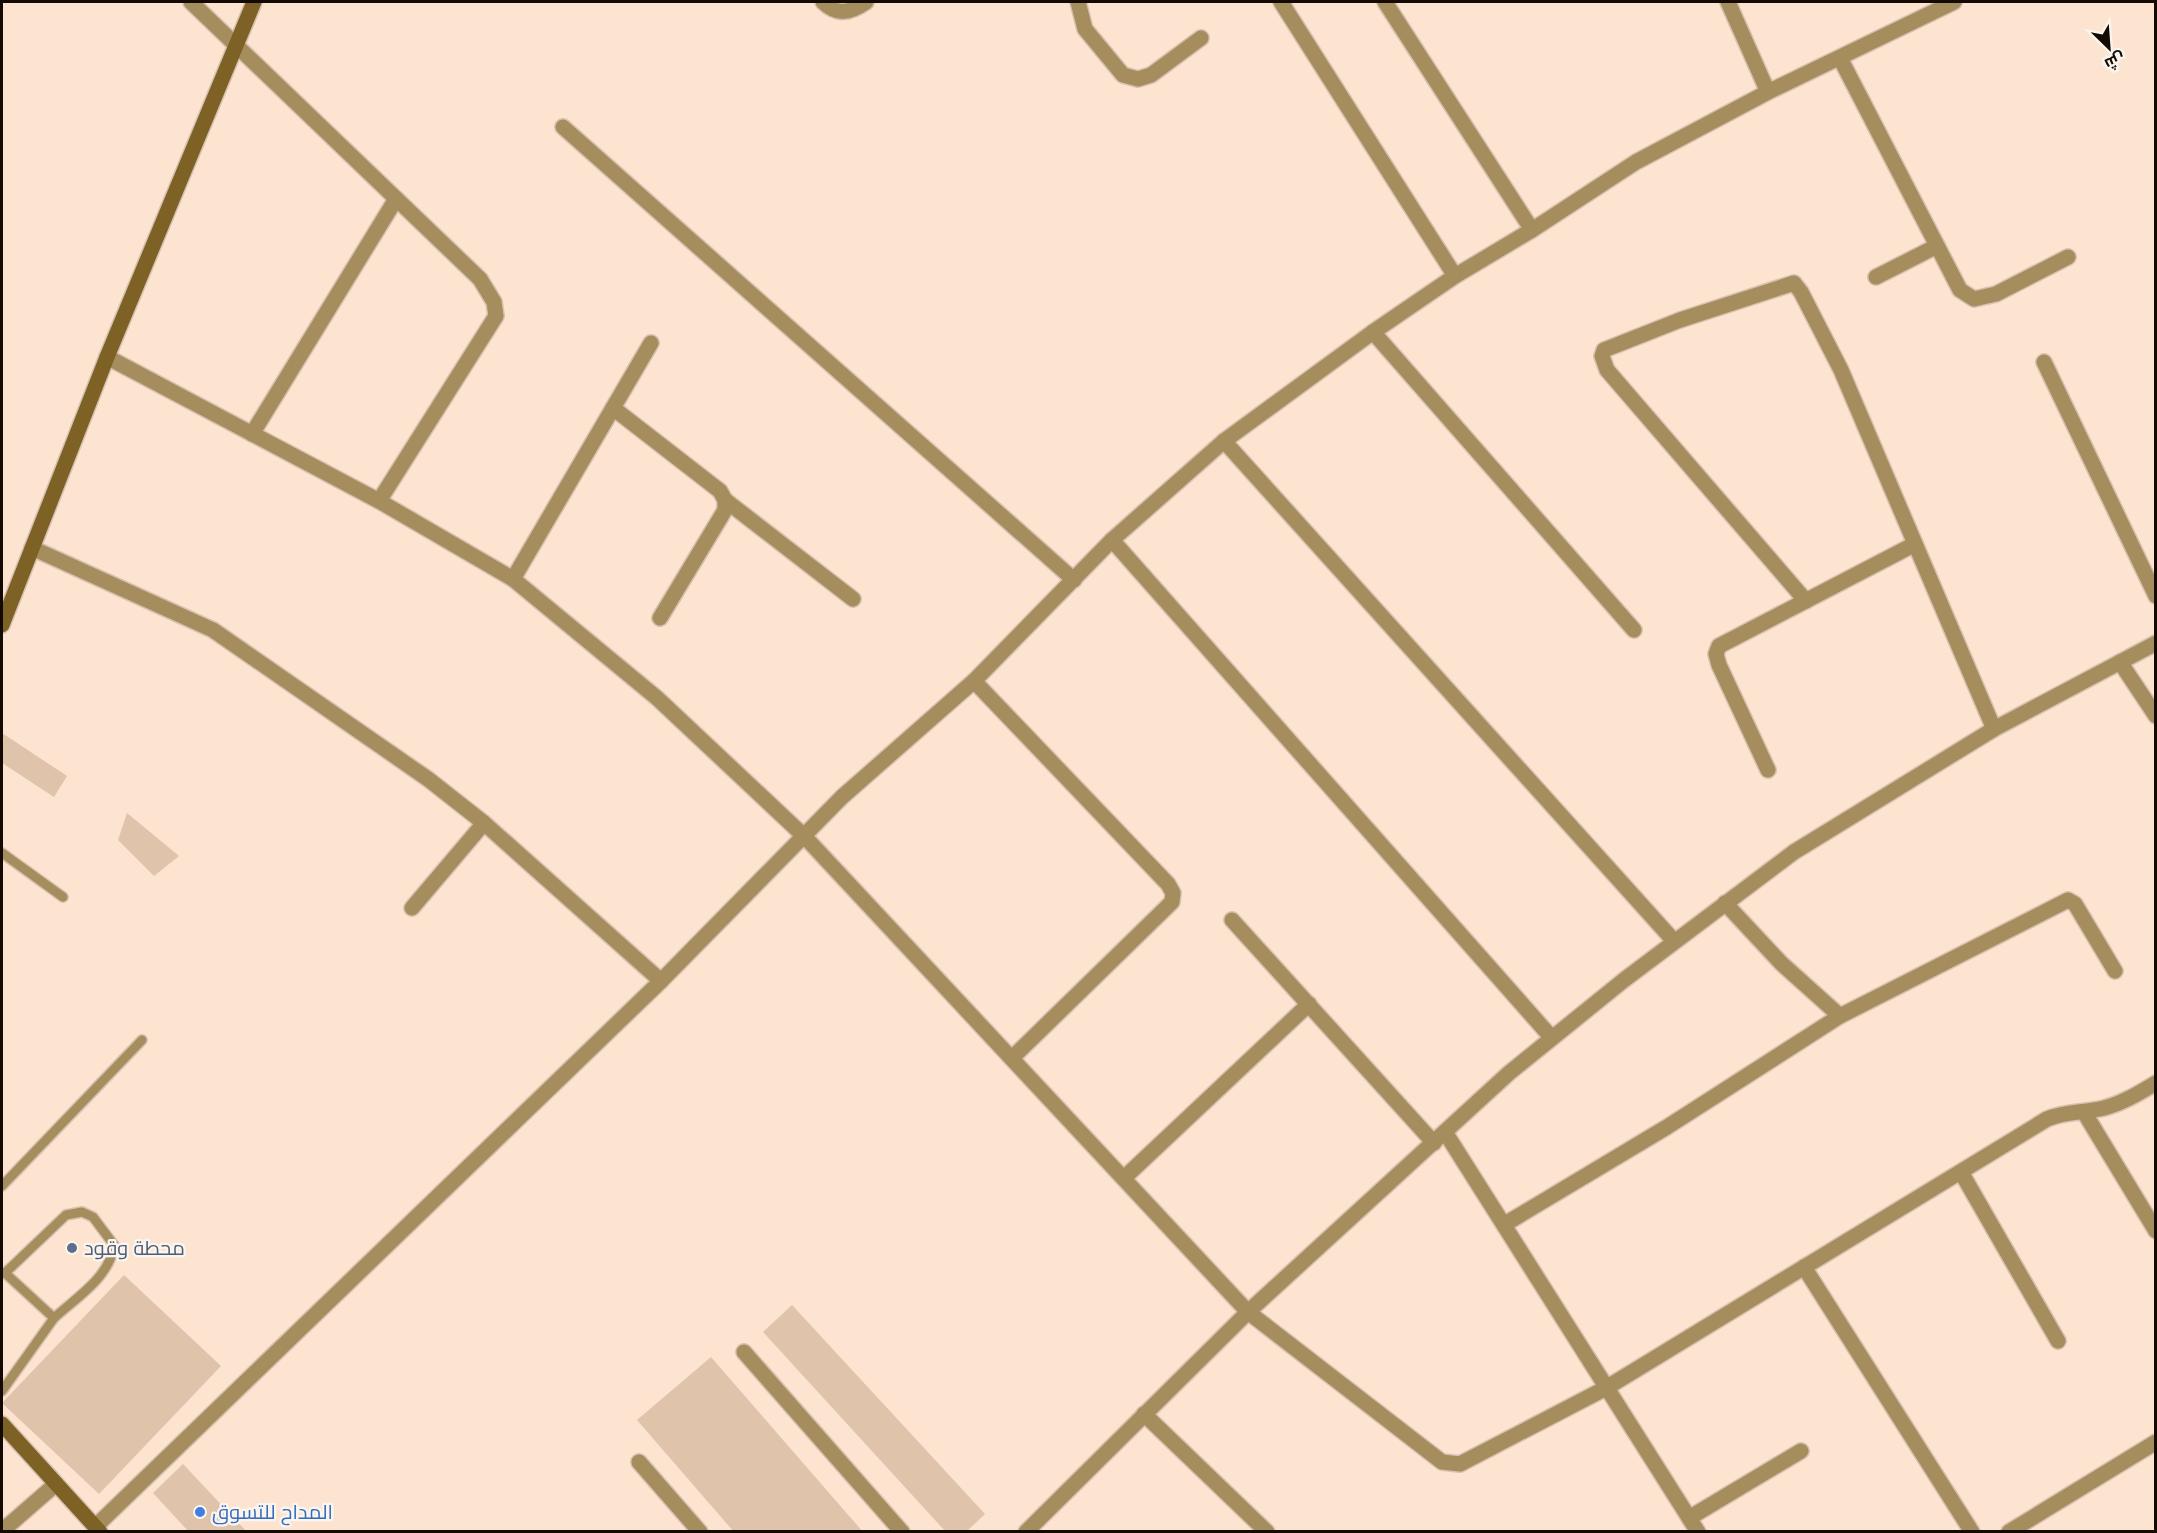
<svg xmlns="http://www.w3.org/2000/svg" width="2157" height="1533" font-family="Montserrat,Cairo,sans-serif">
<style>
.building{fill:#dfc3ab}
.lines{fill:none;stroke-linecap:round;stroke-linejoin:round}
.lane-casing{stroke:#d7c1b0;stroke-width:12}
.street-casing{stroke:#d7c1b0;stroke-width:18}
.secondary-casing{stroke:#d7c1b0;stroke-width:18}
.lane{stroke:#a58d5d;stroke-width:9}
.street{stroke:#a58d5d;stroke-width:15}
.secondary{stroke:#7d6125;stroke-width:15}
.service-dot{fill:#5c6f8a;stroke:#fbf5f0;stroke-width:2}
.shop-dot{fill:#3f7fe0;stroke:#fbf5f0;stroke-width:2}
.labels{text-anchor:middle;stroke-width:4.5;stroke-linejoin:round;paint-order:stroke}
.service-label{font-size:20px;fill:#4e5e75;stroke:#fbf5f0;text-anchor:start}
.shop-label{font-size:20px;fill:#366cbe;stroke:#fbf5f0;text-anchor:start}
</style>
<rect width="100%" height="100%" fill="#fce4d1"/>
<g class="building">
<path d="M2,733L67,776L54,797L2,763Z"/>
<path d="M127,813L179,856L154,876L118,840Z"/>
<path d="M124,1275L221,1366L99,1494L2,1403Z"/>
<path d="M792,1305L985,1514L966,1532H946L763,1332Z"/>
<path d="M711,1357L863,1532H734L637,1420Z"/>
<path d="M183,1464L247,1532H189L153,1493Z"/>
</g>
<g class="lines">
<g class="lane-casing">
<g id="lane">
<path d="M2,853L63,897"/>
<path d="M2,1186L142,1040"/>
<path d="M5,1273L66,1215L82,1212L93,1217L114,1245C110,1277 77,1297 54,1318"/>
<path d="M2,1391L54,1318L5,1273H2"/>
</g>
</g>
<g class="street-casing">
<g id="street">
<path d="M191,2L480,279L494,302L496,316L379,501"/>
<path d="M823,2C837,16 850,13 866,2"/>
<path d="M1078,2L1085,29L1123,75L1138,79L1151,75L1201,38"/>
<path d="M1281,2L1455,276"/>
<path d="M1385,2L1532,230"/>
<path d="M1728,2L1768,92"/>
<path d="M1840,58L1960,290L1974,299L1996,294L2068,257"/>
<path d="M563,127L1074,580"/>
<path d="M1876,277L1937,246"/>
<path d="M1373,332L1634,630"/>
<path d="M107,357L379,501L513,579L657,698L805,837L1248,1312L1442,1462L1460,1464L1606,1388L2047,1119C2066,1111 2084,1113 2104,1108C2123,1103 2139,1093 2156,1083"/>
<path d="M2044,362L2156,596"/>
<path d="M613,408L720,491L725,500V510L660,618"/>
<path d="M252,434L396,199"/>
<path d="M1224,441L1674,941"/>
<path d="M725,500L853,599"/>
<path d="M1112,540L1551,1037"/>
<path d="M32,548L213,630L428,779L484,823L661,981"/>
<path d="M513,579L651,343"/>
<path d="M1806,601L1607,370L1602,356L1604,350L1680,320L1794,283L1801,292L1841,370L1994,729"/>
<path d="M2120,662L2156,716"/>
<path d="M974,681L1168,884L1173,893L1172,902L1012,1058"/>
<path d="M1768,770L1719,665L1716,654L1719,646L1915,544"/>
<path d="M1725,903L1781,963L1840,1016"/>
<path d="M412,908L484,823"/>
<path d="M1232,920L1434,1143"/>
<path d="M2084,1112L2156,1231"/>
<path d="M1445,1132L1698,1532"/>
<path d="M1961,1172L2058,1341"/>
<path d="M1124,1178L1309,1004"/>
<path d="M1505,1224L1667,1127L1840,1016L2068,900L2075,904L2115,971"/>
<path d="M1804,1267L1972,1532"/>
<path d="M744,1352L902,1532"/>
<path d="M1144,1414L1267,1532"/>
<path d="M639,1462L700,1532"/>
<path d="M1689,1518L1801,1451"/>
<path d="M95,1527L661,981L842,797L974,681L1112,540L1224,441L1373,332L1455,276L1532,230L1636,162L1768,92L1954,2"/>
<path d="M2,1531L56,1484"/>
<path d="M1026,1532L1248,1312L1509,1073L1624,980L1794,852L1994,729L2156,643"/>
<path d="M2009,1532L2156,1442"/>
</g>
</g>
<g class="secondary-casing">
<g id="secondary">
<path d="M2,625L107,357L254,2"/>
<path d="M2,1424L100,1532"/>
</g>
</g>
<use href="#lane" class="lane"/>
<use href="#street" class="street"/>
<use href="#secondary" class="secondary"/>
</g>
<circle class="service-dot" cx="72" cy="1248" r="6"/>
<circle class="shop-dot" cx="200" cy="1512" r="6"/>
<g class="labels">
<g class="service-label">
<text x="84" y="1255">محطة وقود</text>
</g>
<g class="shop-label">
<text x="212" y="1519">المداح للتسوق</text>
</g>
</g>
<rect width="2157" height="1533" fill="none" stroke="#130a03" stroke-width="6"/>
<g transform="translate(2109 48) rotate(155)" stroke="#fbf5f0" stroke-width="4.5" paint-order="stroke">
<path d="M0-4.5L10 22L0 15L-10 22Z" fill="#130a03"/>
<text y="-9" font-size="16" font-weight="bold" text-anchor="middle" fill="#130a03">ش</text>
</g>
</svg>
